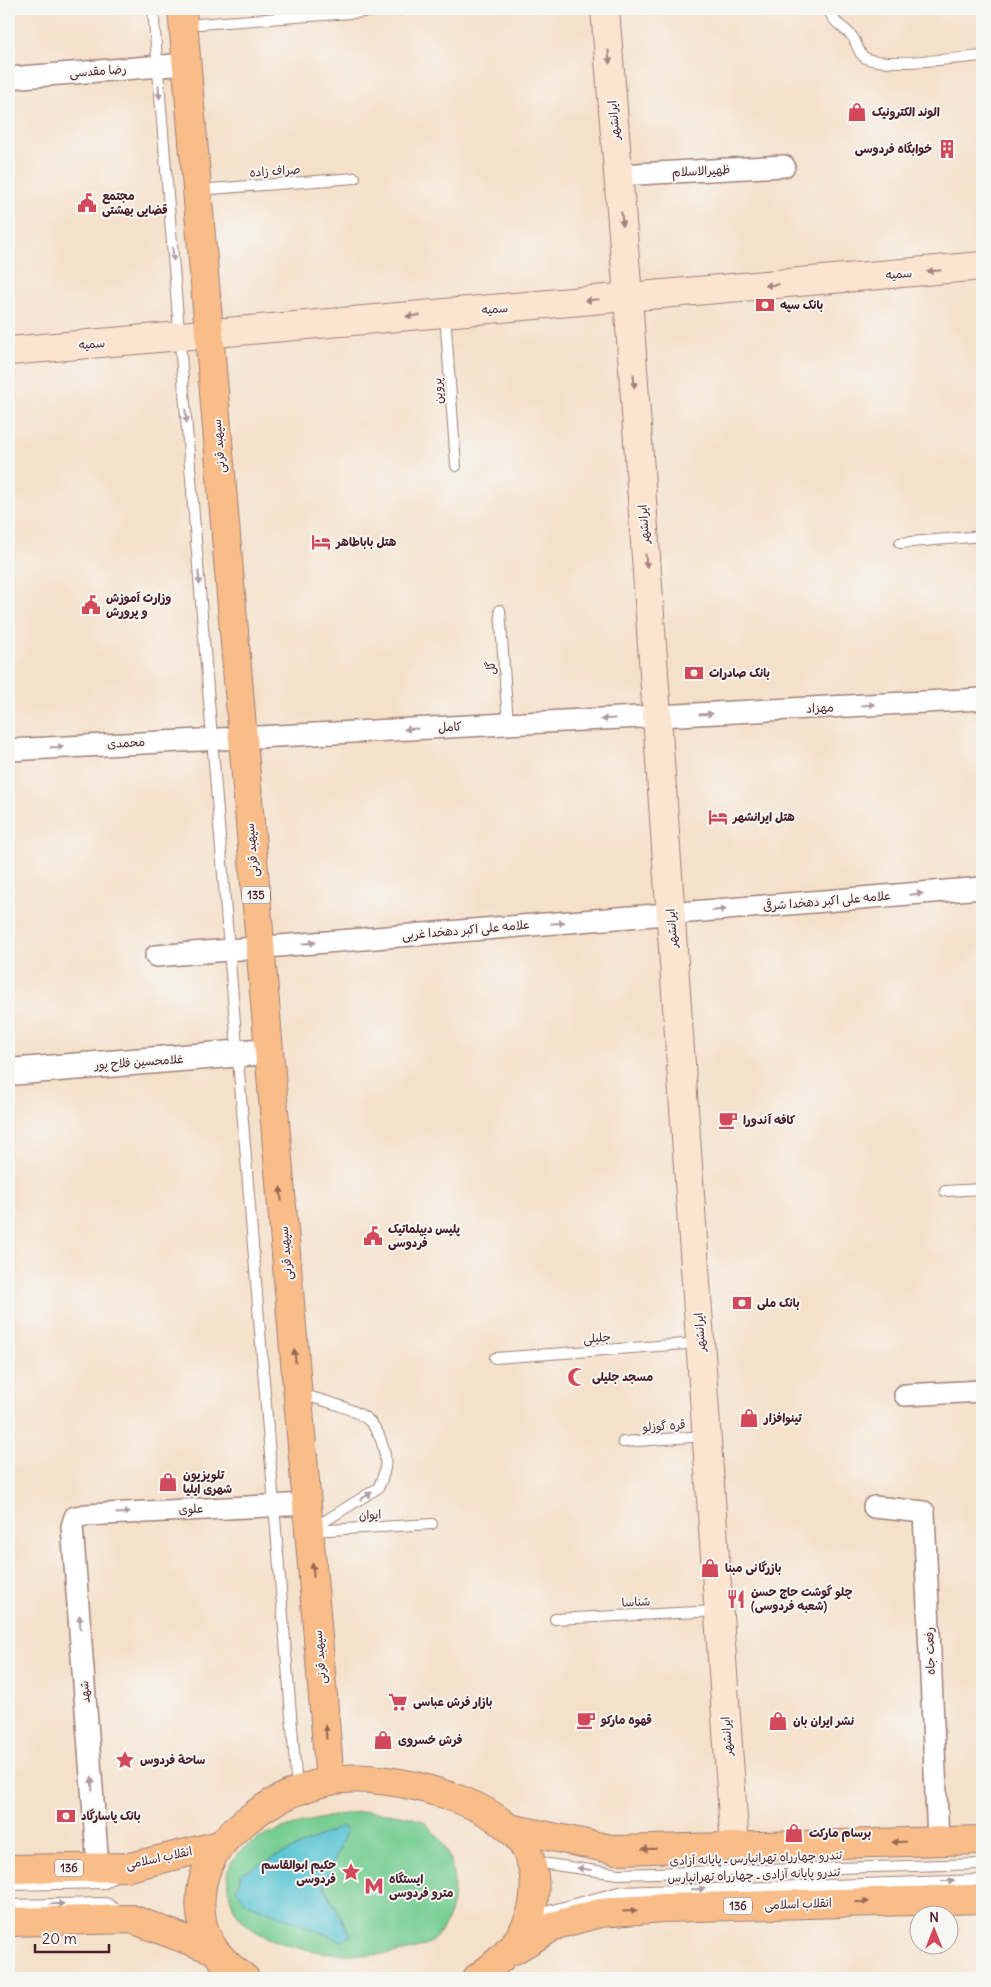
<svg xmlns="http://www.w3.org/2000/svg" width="991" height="1987" font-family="Delius,'Playpen Sans Arabic',sans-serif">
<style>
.green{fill:#77ce93;stroke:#60765f;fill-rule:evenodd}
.water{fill:#5ac5d4;stroke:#527280}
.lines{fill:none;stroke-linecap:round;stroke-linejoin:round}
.service-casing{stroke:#a0807a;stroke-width:12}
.minor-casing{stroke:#a0807a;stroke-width:24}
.tertiary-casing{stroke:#a0807a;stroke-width:29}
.secondary-casing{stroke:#a0807a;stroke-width:30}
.primary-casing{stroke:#a0807a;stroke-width:30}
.service{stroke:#fff;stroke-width:10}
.minor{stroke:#fff;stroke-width:21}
.tertiary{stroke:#fff;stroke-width:26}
.secondary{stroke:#fce5d0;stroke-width:28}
.primary{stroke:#f8bd89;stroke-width:28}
.oneway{fill:#a3827e}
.oneway2{fill:#ae9aa0}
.oneway3{fill:#986655}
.labels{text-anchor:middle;stroke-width:4;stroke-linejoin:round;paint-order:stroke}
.shield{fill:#f6f6f2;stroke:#7e6067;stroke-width:1}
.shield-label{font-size:11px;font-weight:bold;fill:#4a1f2b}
.street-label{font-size:12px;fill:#4a1f2b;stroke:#f6f6f2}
.poi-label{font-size:12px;font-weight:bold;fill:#4a1f2b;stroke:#f6f6f2;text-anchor:start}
</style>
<rect width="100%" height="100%" fill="#f6f6f2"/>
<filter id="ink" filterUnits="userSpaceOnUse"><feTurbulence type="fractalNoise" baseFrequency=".02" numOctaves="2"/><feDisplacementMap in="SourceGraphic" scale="10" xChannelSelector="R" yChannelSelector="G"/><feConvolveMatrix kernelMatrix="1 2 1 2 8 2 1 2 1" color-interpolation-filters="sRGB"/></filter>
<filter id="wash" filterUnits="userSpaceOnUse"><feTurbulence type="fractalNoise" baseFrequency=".0096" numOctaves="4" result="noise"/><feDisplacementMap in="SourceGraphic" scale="20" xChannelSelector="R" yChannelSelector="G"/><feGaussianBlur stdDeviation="1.12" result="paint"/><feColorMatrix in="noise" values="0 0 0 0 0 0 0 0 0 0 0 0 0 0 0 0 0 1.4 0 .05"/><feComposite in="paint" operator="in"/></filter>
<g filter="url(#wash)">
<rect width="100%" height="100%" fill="#f5e0c9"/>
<path class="green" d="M366,1811C384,1813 405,1814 422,1821C426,1823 430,1828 433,1831C460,1857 462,1916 432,1941C407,1962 321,1955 291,1946C267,1939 238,1927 231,1900C228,1889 226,1878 230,1866C243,1830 332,1815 366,1811ZM343,1826L346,1832L324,1886L351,1935L242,1873Z"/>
<path class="water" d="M342,1826L346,1832L324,1887L351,1936L342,1941L245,1902L236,1889L242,1873Z"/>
</g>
<g filter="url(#ink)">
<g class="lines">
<g class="service-casing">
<g id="service">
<path d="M153,9L297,1789"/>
<path d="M829,9C832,22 841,25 850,34C857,40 857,52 864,57C878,68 961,58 982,56"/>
<path d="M184,25L406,9"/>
<path d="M198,190L355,178"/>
<path d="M445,314L456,466"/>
<path d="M900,543L982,536"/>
<path d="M500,610L508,724"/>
<path d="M945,1191L982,1189"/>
<path d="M495,1358L699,1343"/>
<path d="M300,1394C318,1399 360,1409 371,1423C377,1430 381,1438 383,1447C388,1462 385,1474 378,1488L312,1529"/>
<path d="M623,1442L706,1436"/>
<path d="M311,1531L432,1524"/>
<path d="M555,1619L718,1611"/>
<path d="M534,1862L618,1874L982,1864"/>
<path d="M9,1885L105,1883L118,1874"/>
<path d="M9,1905L106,1903L122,1913"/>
<path d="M534,1915L619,1892L982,1880"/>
</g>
</g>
<g class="minor-casing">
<g id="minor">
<path d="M9,78L187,64"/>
<path d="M619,175L784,166"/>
<path d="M9,750L982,699"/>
<path d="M156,956L982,888"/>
<path d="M905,1395L982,1391"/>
<path d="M874,1507L924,1512L938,1841"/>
<path d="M98,1867L72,1526L75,1517L86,1515L307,1504"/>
</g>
</g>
<g class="tertiary-casing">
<path id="tertiary" d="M9,1072L269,1051"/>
</g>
<g class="secondary-casing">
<g id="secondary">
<path d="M605,9L628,297L735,1847"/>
<path d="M9,351L982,266"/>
</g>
</g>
<g class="primary-casing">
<g id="primary">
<path d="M182,9L330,1781"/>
<path d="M509,1828L616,1850L982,1840"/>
<path d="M9,1869L129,1867L219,1845"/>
<path d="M9,1922L132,1919L214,1950"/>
<path d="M514,1950L556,1925L600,1913L663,1908L982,1899"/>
<path d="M245,1978C211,1955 195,1928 202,1886C207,1855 227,1835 251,1817C273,1800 302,1787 329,1781C357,1775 388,1780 415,1786C446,1794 480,1804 505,1825C522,1838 531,1854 534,1876C539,1923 513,1952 477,1978"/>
</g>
</g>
<use href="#service" class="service"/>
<use href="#minor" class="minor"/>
<use href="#tertiary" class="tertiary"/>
<use href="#secondary" class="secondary"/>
<use href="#primary" class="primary"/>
</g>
<defs><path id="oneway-solid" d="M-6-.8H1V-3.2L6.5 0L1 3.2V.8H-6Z" transform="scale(1.25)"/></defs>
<g class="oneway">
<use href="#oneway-solid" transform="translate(609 57) rotate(85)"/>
<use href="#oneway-solid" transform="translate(622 219) rotate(85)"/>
<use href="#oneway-solid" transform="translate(934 271) rotate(175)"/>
<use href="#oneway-solid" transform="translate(772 285) rotate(175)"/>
<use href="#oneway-solid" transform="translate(592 300) rotate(175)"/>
<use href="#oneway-solid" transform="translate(413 316) rotate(175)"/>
<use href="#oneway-solid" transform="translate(634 381) rotate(86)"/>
<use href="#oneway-solid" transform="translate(646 561) rotate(86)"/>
</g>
<g class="oneway2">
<use href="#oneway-solid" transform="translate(159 92) rotate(85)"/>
<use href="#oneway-solid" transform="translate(173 254) rotate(85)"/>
<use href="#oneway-solid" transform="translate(186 416) rotate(85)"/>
<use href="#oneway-solid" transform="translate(199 578) rotate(85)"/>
<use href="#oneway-solid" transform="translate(868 705) rotate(-3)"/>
<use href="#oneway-solid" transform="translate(706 714) rotate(-3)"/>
<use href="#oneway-solid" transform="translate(608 719) rotate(177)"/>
<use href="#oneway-solid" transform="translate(411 729) rotate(177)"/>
<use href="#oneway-solid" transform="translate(57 747) rotate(-3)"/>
<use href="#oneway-solid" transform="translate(916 894) rotate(-5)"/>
<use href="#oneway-solid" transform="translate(719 910) rotate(-5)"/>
<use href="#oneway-solid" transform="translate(558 923) rotate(-5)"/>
<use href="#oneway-solid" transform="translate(309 943) rotate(-5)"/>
<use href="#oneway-solid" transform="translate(366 1496) rotate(-33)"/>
<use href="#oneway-solid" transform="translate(123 1513) rotate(-3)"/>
<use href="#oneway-solid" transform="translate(80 1622) rotate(-94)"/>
<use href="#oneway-solid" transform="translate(92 1784) rotate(-94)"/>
<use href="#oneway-solid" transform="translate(584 1869) rotate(-172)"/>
<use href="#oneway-solid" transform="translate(948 1881) rotate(-2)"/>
<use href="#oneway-solid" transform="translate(698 1889) rotate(-2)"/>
<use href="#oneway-solid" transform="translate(57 1904) rotate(-1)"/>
</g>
<g class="oneway3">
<use href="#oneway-solid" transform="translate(281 1194) rotate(-95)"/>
<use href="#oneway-solid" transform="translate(295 1356) rotate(-95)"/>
<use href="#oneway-solid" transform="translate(313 1570) rotate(-95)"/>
<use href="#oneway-solid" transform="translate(326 1732) rotate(-95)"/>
<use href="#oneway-solid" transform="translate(899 1842) rotate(178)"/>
<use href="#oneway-solid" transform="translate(649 1849) rotate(179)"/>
<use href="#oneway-solid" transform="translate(862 1902) rotate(-2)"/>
<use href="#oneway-solid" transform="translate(630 1911) rotate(-4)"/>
</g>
</g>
<defs>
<g id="shop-bare" transform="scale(1.5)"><path d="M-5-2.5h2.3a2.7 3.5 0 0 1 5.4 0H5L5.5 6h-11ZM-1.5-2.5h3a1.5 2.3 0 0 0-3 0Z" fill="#d1495b" stroke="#f6f6f2" stroke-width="2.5" paint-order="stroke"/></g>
<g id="building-bare" transform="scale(1.5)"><path d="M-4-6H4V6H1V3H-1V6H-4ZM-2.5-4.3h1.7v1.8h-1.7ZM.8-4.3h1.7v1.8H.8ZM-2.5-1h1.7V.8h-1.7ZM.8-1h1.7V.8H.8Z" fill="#d1495b" stroke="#f6f6f2" stroke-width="2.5" paint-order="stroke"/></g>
<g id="civic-bare" transform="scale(1.5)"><path d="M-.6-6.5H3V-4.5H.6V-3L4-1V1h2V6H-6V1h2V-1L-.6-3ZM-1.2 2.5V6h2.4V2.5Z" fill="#d1495b" stroke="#f6f6f2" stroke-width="2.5" paint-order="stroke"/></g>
<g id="bank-bare" transform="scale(1.5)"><path d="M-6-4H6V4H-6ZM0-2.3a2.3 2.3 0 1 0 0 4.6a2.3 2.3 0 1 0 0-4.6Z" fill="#d1495b" stroke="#f6f6f2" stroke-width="2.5" paint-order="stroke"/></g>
<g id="hotel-bare" transform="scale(1.5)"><path d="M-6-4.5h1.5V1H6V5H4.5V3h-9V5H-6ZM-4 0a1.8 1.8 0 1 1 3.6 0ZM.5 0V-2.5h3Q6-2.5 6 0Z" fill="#d1495b" stroke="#f6f6f2" stroke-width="2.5" paint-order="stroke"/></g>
<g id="cafe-bare" transform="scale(1.5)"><path d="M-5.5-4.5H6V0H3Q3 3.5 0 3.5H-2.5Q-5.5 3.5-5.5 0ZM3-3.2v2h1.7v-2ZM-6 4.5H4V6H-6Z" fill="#d1495b" stroke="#f6f6f2" stroke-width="2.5" paint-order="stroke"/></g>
<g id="mosque-bare" transform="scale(1.5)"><path d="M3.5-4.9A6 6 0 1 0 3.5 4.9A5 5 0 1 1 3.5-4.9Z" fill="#d1495b" stroke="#f6f6f2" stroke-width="2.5" paint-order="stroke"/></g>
<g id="restaurant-bare" transform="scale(1.5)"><path d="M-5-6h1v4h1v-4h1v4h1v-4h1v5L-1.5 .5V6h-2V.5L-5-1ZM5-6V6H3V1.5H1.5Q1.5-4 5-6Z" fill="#d1495b" stroke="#f6f6f2" stroke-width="2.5" paint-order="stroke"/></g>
<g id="supermarket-bare" transform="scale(1.5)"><path d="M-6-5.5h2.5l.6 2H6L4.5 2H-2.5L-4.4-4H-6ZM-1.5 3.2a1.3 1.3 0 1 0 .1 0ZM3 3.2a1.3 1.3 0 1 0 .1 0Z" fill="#d1495b" stroke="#f6f6f2" stroke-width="2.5" paint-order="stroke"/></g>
<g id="sight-bare" transform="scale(1.5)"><path d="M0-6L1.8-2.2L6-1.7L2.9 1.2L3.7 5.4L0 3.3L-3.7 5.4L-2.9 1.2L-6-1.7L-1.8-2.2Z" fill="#d1495b" stroke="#f6f6f2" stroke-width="2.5" paint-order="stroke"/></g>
<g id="metro-bare" transform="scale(1.5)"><path d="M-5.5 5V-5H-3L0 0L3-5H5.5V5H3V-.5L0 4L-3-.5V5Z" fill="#d1495b" stroke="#f6f6f2" stroke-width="2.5" paint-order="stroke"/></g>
</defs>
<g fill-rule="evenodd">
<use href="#shop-bare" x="857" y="112"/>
<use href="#building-bare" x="947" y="149"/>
<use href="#civic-bare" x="87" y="203"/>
<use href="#bank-bare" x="765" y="305"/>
<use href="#hotel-bare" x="321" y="542"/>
<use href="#civic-bare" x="91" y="605"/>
<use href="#bank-bare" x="694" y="673"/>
<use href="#hotel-bare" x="718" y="817"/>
<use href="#cafe-bare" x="728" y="1120"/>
<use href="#civic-bare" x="373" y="1236"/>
<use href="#bank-bare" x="742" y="1303"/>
<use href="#mosque-bare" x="577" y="1377"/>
<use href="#shop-bare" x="749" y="1418"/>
<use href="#shop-bare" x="168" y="1482"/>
<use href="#shop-bare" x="710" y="1568"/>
<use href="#restaurant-bare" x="736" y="1599"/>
<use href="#supermarket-bare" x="398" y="1702"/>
<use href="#cafe-bare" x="586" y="1720"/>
<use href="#shop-bare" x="778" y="1721"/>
<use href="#shop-bare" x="383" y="1740"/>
<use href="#sight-bare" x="125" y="1760"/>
<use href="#bank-bare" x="66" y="1816"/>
<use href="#shop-bare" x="794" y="1833"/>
<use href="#sight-bare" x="351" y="1872"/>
<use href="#metro-bare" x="374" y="1886"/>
</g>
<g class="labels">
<g class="shield">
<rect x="242" y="886.5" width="28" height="17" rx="4"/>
<rect x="55" y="1859.5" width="28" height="17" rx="4"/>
<rect x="724" y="1897.5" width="28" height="17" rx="4"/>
</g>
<g class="shield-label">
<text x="256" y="899">135</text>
<text x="69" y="1872">136</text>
<text x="738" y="1910">136</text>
</g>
<g class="street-label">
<text transform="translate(98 71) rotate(-4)" y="4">رضا مقدسی</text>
<text transform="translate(614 120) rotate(-95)" y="4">ایرانشهر</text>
<text transform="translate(275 171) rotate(-4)" y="4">صراف زاده</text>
<text transform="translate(701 171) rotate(-3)" y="4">ظهیرالاسلام</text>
<text transform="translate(899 274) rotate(-5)" y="4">سمیه</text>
<text transform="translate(495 309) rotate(-5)" y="4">سمیه</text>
<text transform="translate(92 344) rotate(-5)" y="4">سمیه</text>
<text transform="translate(438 391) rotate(-94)" y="4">پروین</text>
<text transform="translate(219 446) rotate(-95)" y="4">سپهبد قرنی</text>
<text transform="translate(644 524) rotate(-94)" y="4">ایرانشهر</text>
<text transform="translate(491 668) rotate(-94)" y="4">گل</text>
<text transform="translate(820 708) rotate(-3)" y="4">مهزاد</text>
<text transform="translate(450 727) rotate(-3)" y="4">کامل</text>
<text transform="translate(126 743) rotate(-3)" y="4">محمدی</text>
<text transform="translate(252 850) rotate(-95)" y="4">سپهبد قرنی</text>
<text transform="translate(827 901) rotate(-5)" y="4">علامه علی اکبر دهخدا شرقی</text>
<text transform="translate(672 928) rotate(-94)" y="4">ایرانشهر</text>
<text transform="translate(466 930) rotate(-5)" y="4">علامه علی اکبر دهخدا غربی</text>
<text transform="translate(139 1062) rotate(-4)" y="4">غلامحسین فلاح‌ پور</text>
<text transform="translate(286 1253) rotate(-95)" y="4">سپهبد قرنی</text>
<text transform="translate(700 1332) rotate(-94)" y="4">ایرانشهر</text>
<text transform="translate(597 1338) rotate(-4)" y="4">جلیلی</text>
<text transform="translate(664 1426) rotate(-4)" y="4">قره گوزلو</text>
<text transform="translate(191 1509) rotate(-3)" y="4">علوی</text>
<text transform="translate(370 1515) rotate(-3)" y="4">ایوان</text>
<text transform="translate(636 1602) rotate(-3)" y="4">شناسا</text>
<text transform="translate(930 1651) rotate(-92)" y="4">رفعت جاه</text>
<text transform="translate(320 1657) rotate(-95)" y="4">سپهبد قرنی</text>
<text transform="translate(85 1692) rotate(-94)" y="4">شهد</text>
<text transform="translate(727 1736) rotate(-94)" y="4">ایرانشهر</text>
<text transform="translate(159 1858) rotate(-12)" y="4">انقلاب اسلامی</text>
<text transform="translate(756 1858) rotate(-2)" y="4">تندرو چهارراه تهرانپارس ـ پایانه آزادی</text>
<text transform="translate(754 1875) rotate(-2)" y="4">تندرو پایانه آزادی ـ چهارراه تهرانپارس</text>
<text transform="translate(798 1904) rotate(-2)" y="4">انقلاب اسلامی</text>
</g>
<g class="poi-label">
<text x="872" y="116">الوند الکترونیک</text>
<text x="932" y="153" text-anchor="end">خوابگاه فردوسی</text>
<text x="102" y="200">مجتمع<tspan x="102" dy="14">قضایی بهشتی</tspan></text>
<text x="780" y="309">بانک سپه</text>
<text x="336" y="546">هتل باباطاهر</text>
<text x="106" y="602">وزارت آموزش<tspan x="106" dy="14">و پرورش</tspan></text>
<text x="709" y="677">بانک صادرات</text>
<text x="733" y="821">هتل ایرانشهر</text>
<text x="743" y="1124">کافه آندورا</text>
<text x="388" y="1233">پلیس دیپلماتیک<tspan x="388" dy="14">فردوسی</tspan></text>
<text x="757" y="1307">بانک ملی</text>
<text x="592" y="1381">مسجد جلیلی</text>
<text x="764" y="1422">تینوافزار</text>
<text x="183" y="1479">تلویزیون<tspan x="183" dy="14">شهری ایلیا</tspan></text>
<text x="725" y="1572">بازرگانی مبنا</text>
<text x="751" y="1596">چلو گوشت حاج حسن<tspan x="751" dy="14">(شعبه فردوسی)</tspan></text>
<text x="413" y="1706">بازار فرش عباسی</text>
<text x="601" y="1724">قهوه مارکو</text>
<text x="793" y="1725">نشر ایران بان</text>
<text x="398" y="1744">فرش خسروی</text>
<text x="140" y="1764">ساحة فردوس</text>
<text x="81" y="1820">بانک پاسارگاد</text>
<text x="809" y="1837">برسام مارکت</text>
<text x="336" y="1869" text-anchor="end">حکیم ابوالقاسم<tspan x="336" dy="14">فردوسی</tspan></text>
<text x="389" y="1883">ایستگاه<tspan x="389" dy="14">مترو فردوسی</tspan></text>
</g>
</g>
<rect width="991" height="1987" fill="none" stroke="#f6f6f2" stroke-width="30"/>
<g transform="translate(934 1930)"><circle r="24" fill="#f6f6f2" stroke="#b1a0a2"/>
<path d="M0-4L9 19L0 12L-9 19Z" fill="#d1495b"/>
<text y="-8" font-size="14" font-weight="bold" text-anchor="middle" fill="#4a1f2b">N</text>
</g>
<path d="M35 1944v8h74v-8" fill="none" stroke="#4a1f2b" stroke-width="2.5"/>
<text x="42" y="1944" font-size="15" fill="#4a1f2b" stroke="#f6f6f2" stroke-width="4" paint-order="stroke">20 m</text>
</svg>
